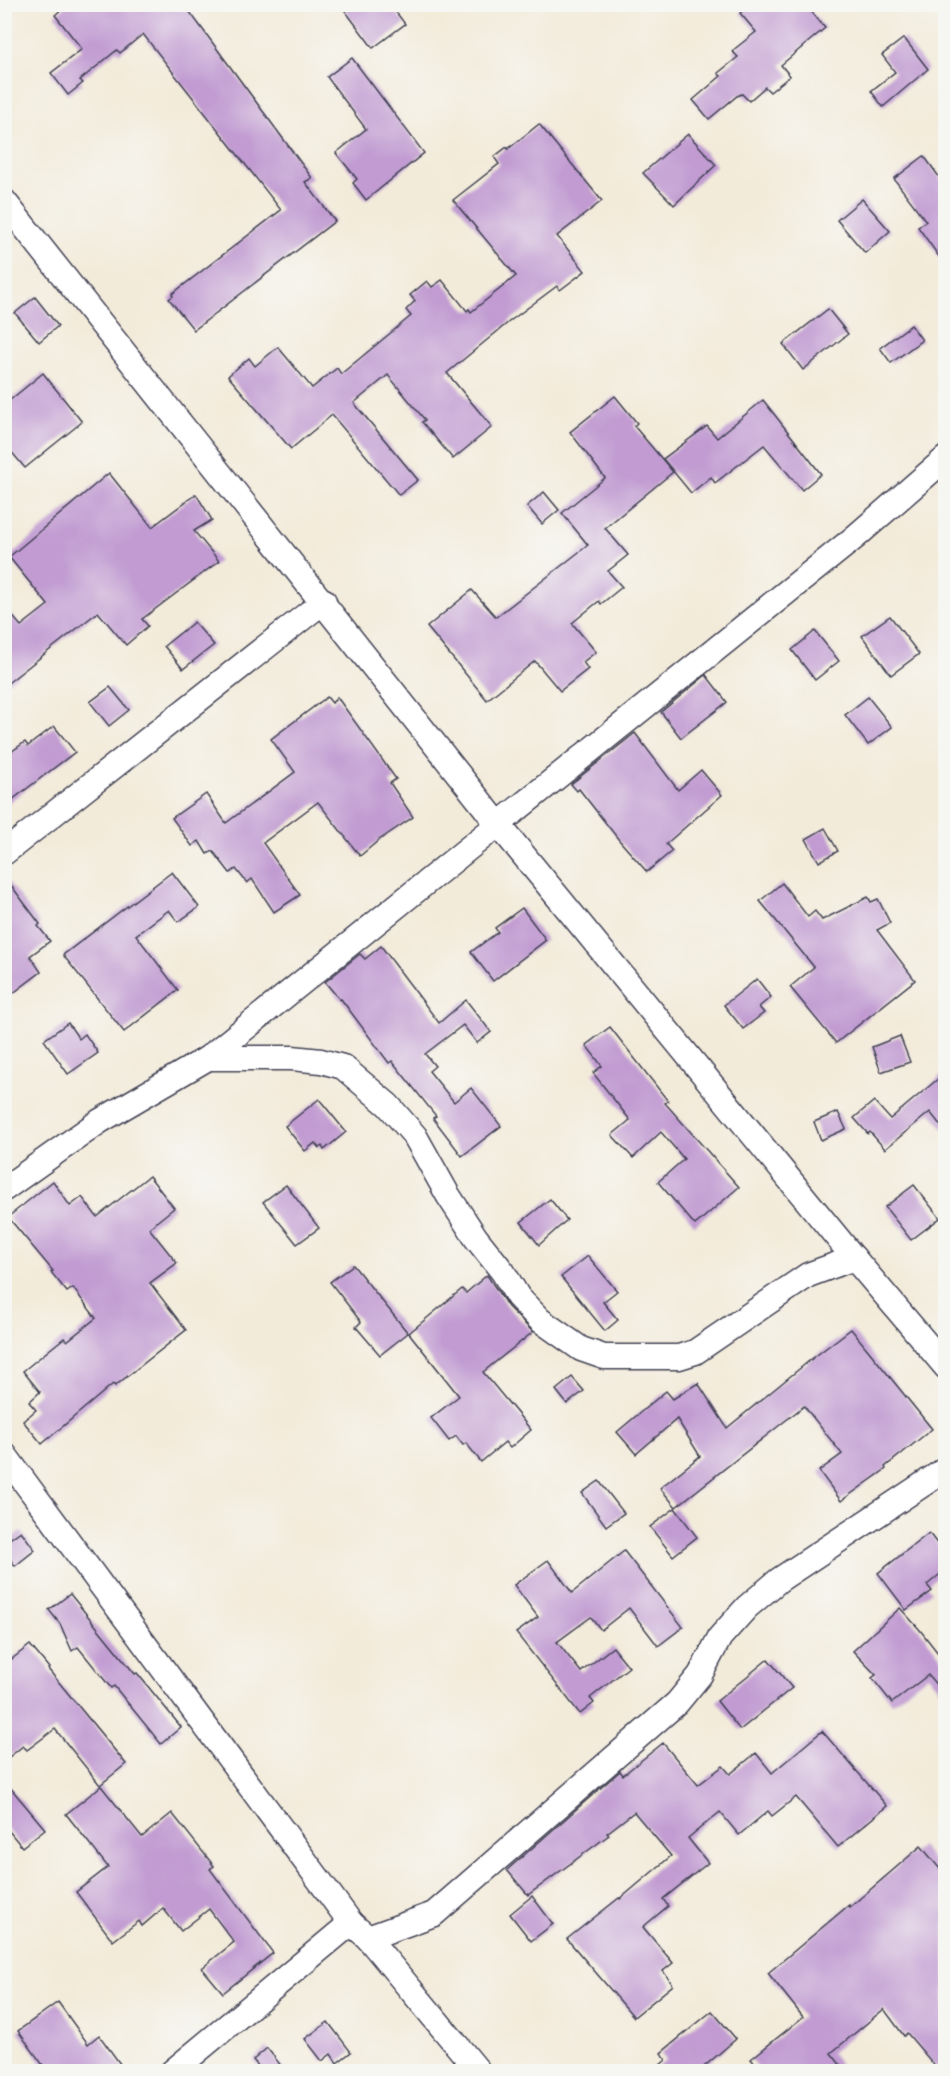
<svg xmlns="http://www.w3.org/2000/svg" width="950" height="2076" font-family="'Balsamiq Sans',sans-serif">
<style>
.building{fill:#c19bd2}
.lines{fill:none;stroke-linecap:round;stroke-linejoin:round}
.minor-casing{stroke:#414053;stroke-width:27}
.minor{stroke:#fff;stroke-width:24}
</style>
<rect width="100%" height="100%" fill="#f6f6f2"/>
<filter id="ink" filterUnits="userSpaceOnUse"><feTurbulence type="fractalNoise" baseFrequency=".0167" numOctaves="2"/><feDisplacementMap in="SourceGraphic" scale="12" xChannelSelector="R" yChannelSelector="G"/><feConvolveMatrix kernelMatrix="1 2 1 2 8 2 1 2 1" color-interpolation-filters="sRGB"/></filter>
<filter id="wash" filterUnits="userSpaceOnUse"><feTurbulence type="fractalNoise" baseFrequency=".008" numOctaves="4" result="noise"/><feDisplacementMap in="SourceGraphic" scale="24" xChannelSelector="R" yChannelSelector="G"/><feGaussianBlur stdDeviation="1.35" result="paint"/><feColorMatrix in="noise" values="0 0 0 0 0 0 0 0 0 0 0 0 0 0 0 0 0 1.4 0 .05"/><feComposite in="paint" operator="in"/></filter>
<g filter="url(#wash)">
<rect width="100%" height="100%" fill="#f3ebda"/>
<g id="blocks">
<g class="building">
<path d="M68,4H184L312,178L305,182L335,221L194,330L169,299L173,296L172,294L281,210L143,34L120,53L117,50L80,80L83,83L68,95L51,73L82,49L55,15Z"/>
<path d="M340,4H390L405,24L373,48Z"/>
<path d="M750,4H805L825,28L781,65L790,76L770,92L765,87L749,101L742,94L737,96L709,119L693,100L721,76L718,73L738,57L732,51L756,32L740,13Z"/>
<path d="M904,38L928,69L883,107L871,91L895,72L882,55Z"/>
<path d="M352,58L424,153L366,200L353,183L357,179L336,153L366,129L327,77Z"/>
<path d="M539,124L602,201L557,236L585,271L560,290L557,286L510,321L447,373L492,427L453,459L422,422L425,420L388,375L354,403L418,480L399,495L332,415L291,449L228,376L249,358L255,366L278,347L312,388L337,368L341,374L411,316L406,310L415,301L410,295L427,281L432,287L442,280L467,311L469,309L471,312L516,276L453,200L499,164L494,157L507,147L508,149Z"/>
<path d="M688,134L716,165L674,205L643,173Z"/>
<path d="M924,156L945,185V265L918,227L926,221L894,179Z"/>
<path d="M862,199L890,231L865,253L837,220Z"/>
<path d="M35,297L58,326L39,342L15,313Z"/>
<path d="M828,309L848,334L803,370L783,344Z"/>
<path d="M911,325L922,340L891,363L880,348Z"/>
<path d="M43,373L82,422L25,468L4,443V405Z"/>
<path d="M615,396L637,423L634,426L673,472L605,528L628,555L608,571L622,587L601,604L599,601L572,623L596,652L583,662L588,669L560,691L535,661L487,700L427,627L472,590L496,617L588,545L562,513L605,478L570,432Z"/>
<path d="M763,400L821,474L802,490L764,445L715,483L711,477L691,493L663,459L707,426L717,438Z"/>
<path d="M109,473L152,527L196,494L212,520L194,531L219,561L142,619L148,626L126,645L98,612L4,686V606L21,626L48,605L9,557Z"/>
<path d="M544,492L559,510L542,524L527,506Z"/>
<path d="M890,616L919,654L891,675L862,636Z"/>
<path d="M194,622L214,645L183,669L164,646Z"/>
<path d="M815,631L839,661L815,680L792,650Z"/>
<path d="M706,675L727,702L681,738L661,712Z"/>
<path d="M110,687L129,710L109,726L90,702Z"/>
<path d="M327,697L332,703L337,697L396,779L390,783L413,817L379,840L360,856L318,802L263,843L300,895L274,912L252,879L247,883L236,869L230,873L213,851L207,854L199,841L192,846L172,818L206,794L226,823L295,772L271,739Z"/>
<path d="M868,697L892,727L868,745L845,715Z"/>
<path d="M54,726L75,752L4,806V757L25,742L28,746Z"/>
<path d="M635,733L678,790L701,770L722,795L666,844L672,851L647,872L619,840L579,789L577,791L571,784Z"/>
<path d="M825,828L838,851L819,862L806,839Z"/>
<path d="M172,872L199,907L178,922L169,910L136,935L178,990L124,1032L63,955Z"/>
<path d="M4,876L40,924L38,926L50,941L30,956L41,972L4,1000Z"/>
<path d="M782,883L808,917L815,911L822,920L868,897L871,902L878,899L890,923L877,930L915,980L836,1043L790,987L814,967L760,901Z"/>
<path d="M522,908L546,940L493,981L471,952L498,932L495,928Z"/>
<path d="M381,946L439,1023L466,1000L491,1032L477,1043L463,1025L425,1054L435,1066L429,1071L454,1102L471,1088L501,1126L462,1156L433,1118L436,1116L392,1061L389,1063L341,999L340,1000L325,982L360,954L365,959Z"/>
<path d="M757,979L771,997L759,1007L764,1013L743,1029L724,1005Z"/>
<path d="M68,1023L79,1039L85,1034L98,1053L68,1074L44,1040Z"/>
<path d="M610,1027L668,1101L665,1103L739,1187L695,1225L658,1182L684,1159L661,1132L633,1158L612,1135L630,1120L593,1073L602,1066L586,1045Z"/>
<path d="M900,1036L910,1062L881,1072L872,1047Z"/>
<path d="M945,1073V1131L930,1112L885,1149L870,1132L868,1134L854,1118L874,1101L890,1119Z"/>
<path d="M319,1099L346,1132L324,1150L322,1146L319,1148L315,1143L305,1151L285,1126Z"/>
<path d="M838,1112L846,1129L821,1140L814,1122Z"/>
<path d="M149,1176L174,1208L149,1228L177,1263L150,1283L186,1330L115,1386L113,1384L42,1444L23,1421L36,1410L29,1402L40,1392L23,1371L64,1338L67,1341L96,1318L73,1288L67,1292L51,1272L53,1271L8,1217L53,1181L70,1206L82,1197L97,1217Z"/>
<path d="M286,1185L319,1228L297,1244L263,1202Z"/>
<path d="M914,1185L940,1218L911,1240L885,1207Z"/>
<path d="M550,1199L567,1220L539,1245L521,1222Z"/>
<path d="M588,1256L617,1291L603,1302L618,1320L605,1331L561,1277Z"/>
<path d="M353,1265L408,1333L380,1355L356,1327L361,1322L330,1282Z"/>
<path d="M487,1275L508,1307L533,1332L483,1372L531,1430L510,1448L505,1442L481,1462L466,1443L463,1445L456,1436L449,1441L431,1418L459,1396L409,1333L462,1289L466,1293Z"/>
<path d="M851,1329L932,1429L885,1467L886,1469L841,1501L819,1471L842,1454L804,1406L676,1507L660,1488L700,1456L677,1419L636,1454L617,1432L666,1391L673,1399L698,1383L727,1428L809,1361Z"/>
<path d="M572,1377L584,1391L567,1404L556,1390Z"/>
<path d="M599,1481L624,1513L606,1526L582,1493Z"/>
<path d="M675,1508L697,1537L673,1556L650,1527Z"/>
<path d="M21,1531L35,1550L15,1566L4,1551V1543Z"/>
<path d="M929,1533L945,1554V1570L927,1585L932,1591L906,1610L878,1573Z"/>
<path d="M624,1551L683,1627L658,1646L629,1608L601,1630L591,1617L557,1642L581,1672L613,1647L629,1667L590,1698L594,1703L580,1714L516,1633L538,1617L514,1585L548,1560L572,1593Z"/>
<path d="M70,1594L135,1674L137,1673L181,1727L161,1744L114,1686L111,1688L78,1647L72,1651L60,1624L49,1610Z"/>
<path d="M900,1608L920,1630L945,1662V1695L928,1675L892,1703L872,1678L876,1675L853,1651Z"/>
<path d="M30,1645L49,1668L48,1669L126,1764L100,1785L55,1729L27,1750L23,1746L4,1761V1665Z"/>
<path d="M768,1659L792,1688L740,1730L717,1701Z"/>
<path d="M822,1731L887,1806L838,1847L796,1797L772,1816L768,1811L739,1835L720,1812L688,1838L708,1863L663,1899L668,1906L643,1927L673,1963L663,1971L673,1985L634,2017L567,1939L619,1898L620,1899L671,1856L634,1812L607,1833L609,1835L528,1895L507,1870L620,1771L623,1775L663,1743L698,1785L723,1766L730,1774L756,1753L772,1773Z"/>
<path d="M4,1780L45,1829L22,1847L4,1825Z"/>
<path d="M101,1786L142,1837L172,1813L214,1866L210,1869L273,1953L223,1993L202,1968L234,1942L209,1909L181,1931L163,1908L142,1926L139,1921L113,1941L76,1892L108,1867L66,1814Z"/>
<path d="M921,1846L945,1875V2072H940L907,2033L904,2036L884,2009L831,2053L846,2072H762L751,2059L803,2017L768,1973L849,1905L850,1907Z"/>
<path d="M532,1896L553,1924L531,1941L510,1914Z"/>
<path d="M58,2002L88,2044L99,2035L126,2072H48L18,2031Z"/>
<path d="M712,2011L736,2039L698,2072H652L666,2060L661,2053Z"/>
<path d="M328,2022L351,2052L337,2063L331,2054L322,2061L305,2039Z"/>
<path d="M267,2048L286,2072H263L253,2060Z"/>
</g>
</g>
</g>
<g filter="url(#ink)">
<use href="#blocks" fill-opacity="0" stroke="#414053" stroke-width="1.5"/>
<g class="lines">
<g class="minor-casing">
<g id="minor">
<path d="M4,201L498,824L854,1258L946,1367"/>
<path d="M4,853L324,601"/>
<path d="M208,1058H292L321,1061L343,1067L388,1105L415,1136L448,1195L476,1238L503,1272L518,1297L540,1320L581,1349L604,1357H679L695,1352L808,1275L854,1258"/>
<path d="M4,1189L100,1121L208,1058L854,538L946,458"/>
<path d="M4,1454L351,1923L368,1938L479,2072"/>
<path d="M368,1938L434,1914L677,1703L700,1675L720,1637L747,1607L779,1580L946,1469"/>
<path d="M172,2072L351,1923"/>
</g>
</g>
<use href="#minor" class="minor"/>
</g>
</g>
<rect width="950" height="2076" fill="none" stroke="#f6f6f2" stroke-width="24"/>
</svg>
